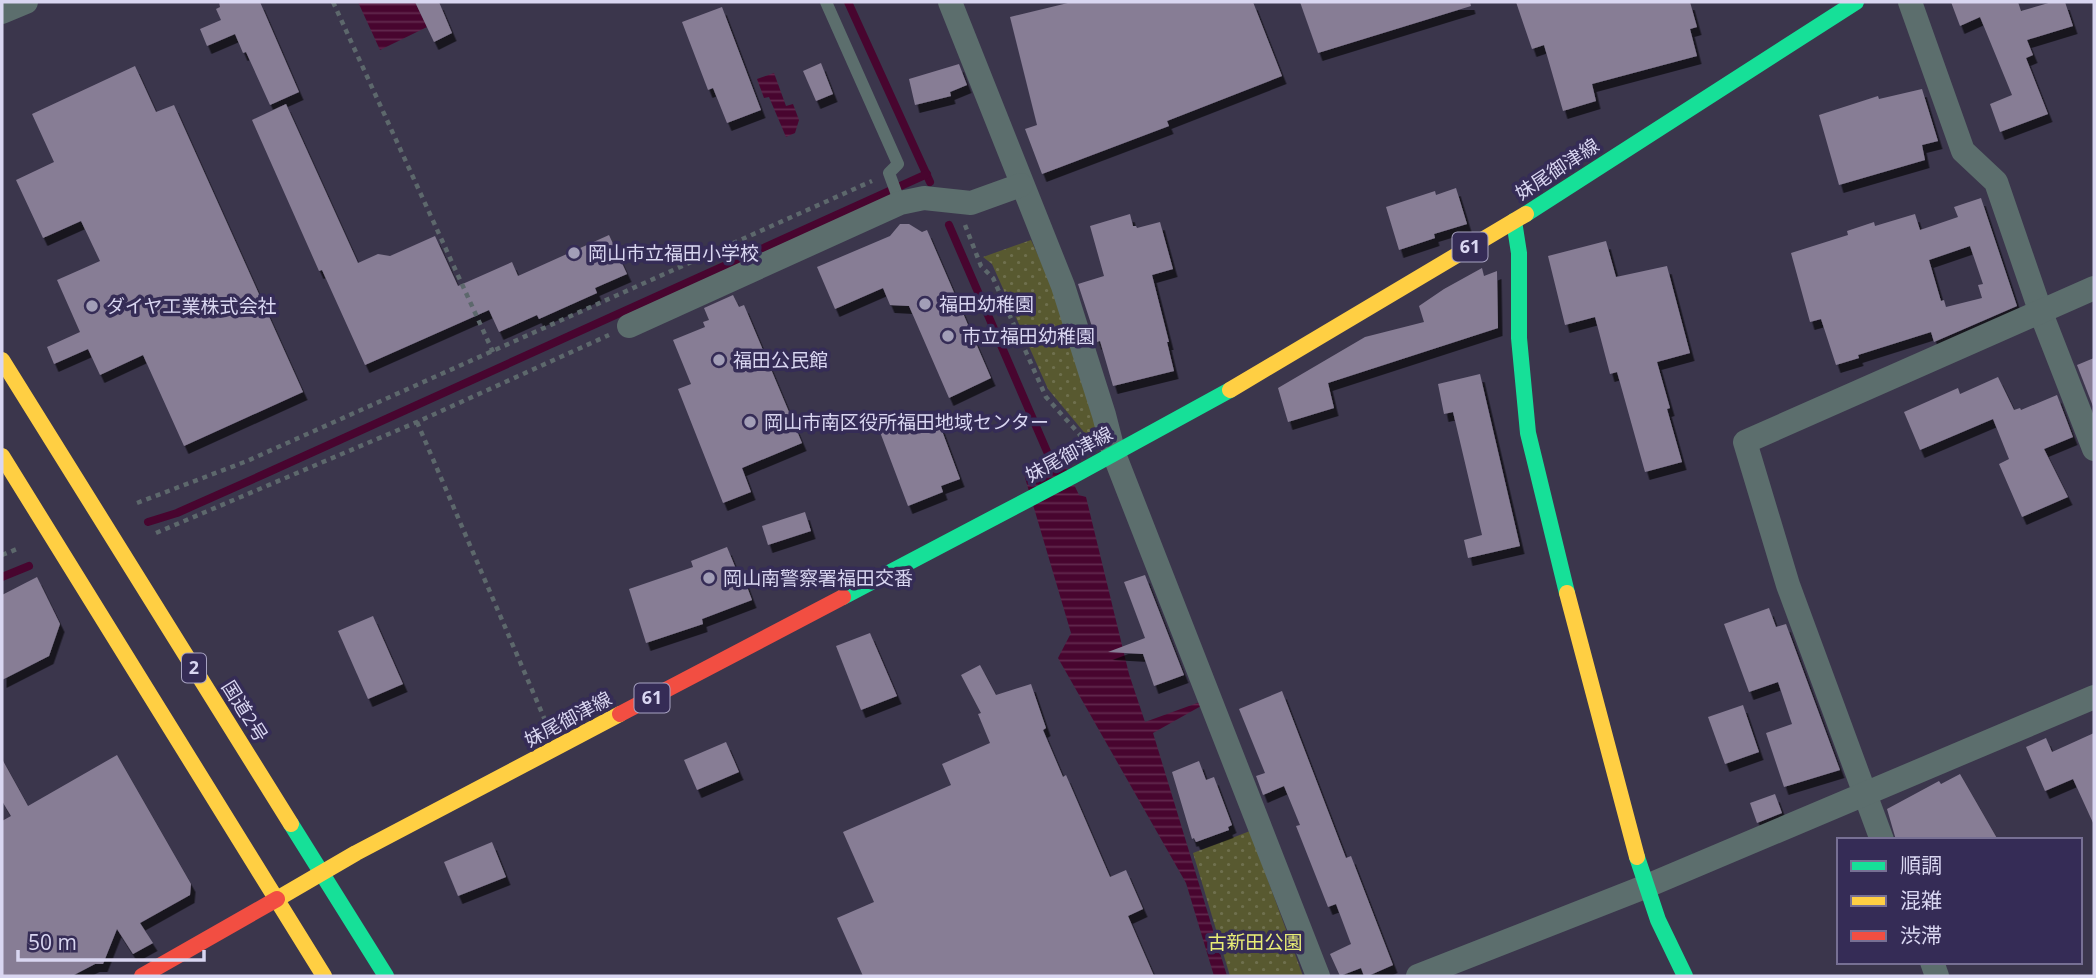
<svg xmlns="http://www.w3.org/2000/svg" width="2096" height="978" font-family="'Open Sans','Noto Sans JP',sans-serif">
<style>
.grass{fill:url(#grass-dots)}
.water{fill:url(#water-rules)}
.lines{fill:none;stroke-linecap:round;stroke-linejoin:round}
.stream{stroke:#48052f;stroke-width:8}
.building{fill:#877d95;fill-rule:evenodd;filter:url(#shadow)}
.path{stroke:#5d686c;stroke-width:4.5;stroke-dasharray:5 5;stroke-linecap:butt}
.lane{stroke:#5c6e6d;stroke-width:12}
.street{stroke:#5c6e6d;stroke-width:24}
.fast{stroke:#16e098;stroke-width:16}
.slow{stroke:#ffcf43;stroke-width:16}
.jam{stroke:#f24e42;stroke-width:16}
.poi-dot{fill:#a29eb7;stroke:#352c56;stroke-width:2.5}
.labels{text-anchor:middle;stroke-width:7;stroke-linejoin:round;paint-order:stroke}
.shield{fill:#352c56;stroke:#a8a3c2;stroke-width:2}
.shield-label{font-size:18px;font-weight:bold;fill:#d9d6f1}
.street-label{font-size:19px;fill:#d9d6f1;stroke:#352c56}
.poi-label{font-size:19px;fill:#d9d6f1;stroke:#352c56;text-anchor:start}
.park-label{font-size:19px;fill:#e8ed75;stroke:#352c56}
</style>
<defs>
<pattern id="grass-dots" width="8" height="8" patternUnits="userSpaceOnUse" patternTransform="scale(1.75)"><rect width="8" height="8" fill="#585930"/><path d="M2 2h.1M6 6h.1" fill="none" stroke="#6f704e" stroke-width="1.8" stroke-linecap="round"/></pattern>
<pattern id="water-rules" width="6" height="5" patternUnits="userSpaceOnUse" patternTransform="scale(1.75)"><rect width="6" height="5" fill="#48052f"/><path d="M0 2.5h6" fill="none" stroke="#62294e"/></pattern>
<filter id="shadow"><feDropShadow dx="4.5" dy="8" stdDeviation="0" flood-color="#0009"/></filter>
</defs>
<rect width="100%" height="100%" fill="#3b364c"/>
<g class="grass">
<path d="M1031,240L1057,296L1097,429L1088,437L1048,389L992,264L983,257Z"/>
<path d="M1250,831L1303,976H1230L1193,853Z"/>
</g>
<g class="water">
<path d="M358,2H415L427,27L380,50Z"/>
<path d="M774,73L786,106L793,104L799,120L795,133L786,137L769,97L764,98L757,79Z"/>
<path d="M1058,451L1079,495L1086,497L1129,674L1145,722L1200,702L1201,706L1153,733L1227,976H1214L1186,883L1058,658L1071,633L1023,471Z"/>
</g>
<g class="lines">
<g class="stream">
<path d="M848,2L930,182"/>
<path d="M949,225L1052,463"/>
<path d="M148,522L177,513L260,476L927,174"/>
<path d="M2,577L29,566"/>
</g>
</g>
<g class="building">
<path d="M219,2H260L299,92L270,105L246,52L243,53L235,34L207,46L200,29L221,20L216,9L220,7Z"/>
<path d="M415,2H439L452,33L434,42Z"/>
<path d="M1072,2H1253L1282,76L1167,121L1169,126L1042,174L1025,129L1037,125L1010,17Z"/>
<path d="M1300,2H1470L1471,6L1318,53Z"/>
<path d="M1516,2H1690L1697,27L1690,29L1697,56L1592,84L1596,101L1563,111L1544,45L1532,49Z"/>
<path d="M1951,2H2018L2021,11L2052,2H2065L2073,26L2027,40L2033,55L2026,58L2048,114L2000,132L1990,104L2012,95L1980,17L1960,26Z"/>
<path d="M722,7L761,110L727,123L713,88L708,90L682,22Z"/>
<path d="M821,63L833,94L816,101L803,71Z"/>
<path d="M959,64L967,85L950,92L951,96L915,105L909,79Z"/>
<path d="M135,66L156,112L174,105L303,392L184,446L143,355L100,375L88,349L54,364L47,347L80,332L57,280L100,261L81,221L43,238L16,180L54,162L32,114Z"/>
<path d="M1922,89L1938,141L1922,145L1925,160L1839,185L1819,115L1878,96L1879,99Z"/>
<path d="M286,104L358,263L378,254L390,256L435,236L458,286L512,262L518,276L609,235L627,274L595,288L597,293L539,319L537,315L499,332L489,310L365,365L322,270L319,271L252,120Z"/>
<path d="M1456,188L1467,224L1434,234L1435,238L1399,250L1386,207L1435,191L1436,195Z"/>
<path d="M1981,198L2017,306L1934,342L1931,332L1858,355L1859,358L1836,365L1821,319L1810,322L1791,253L1848,235L1847,231L1874,222L1875,226L1915,214L1920,230L1958,217L1954,207ZM1970,246L1983,284L1978,285L1982,298L1946,307L1944,300L1941,301L1929,260Z"/>
<path d="M1130,214L1133,226H1136L1137,228L1160,222L1173,269L1152,275L1169,342H1167L1174,371L1113,386L1100,341L1097,342L1078,284L1104,276L1090,226Z"/>
<path d="M900,224H909L922,232L927,230L991,378L949,398L909,306L890,305L883,288L835,309L817,267L890,236Z"/>
<path d="M1606,241L1616,277L1667,266L1690,353L1657,362L1670,408L1667,409L1682,462L1645,472L1617,372L1610,374L1595,317L1565,325L1548,256Z"/>
<path d="M1482,268L1484,276L1497,271L1498,328L1328,383L1334,408L1288,422L1278,388L1365,337L1424,322L1419,306L1444,289Z"/>
<path d="M733,295L739,307L744,305L802,443L742,468L751,492L723,503L678,389L691,384L673,340L705,327L703,322L709,320L704,308Z"/>
<path d="M2094,358V409L2077,365Z"/>
<path d="M1480,374L1520,546L1468,558L1464,540L1482,535L1453,412L1444,414L1438,384Z"/>
<path d="M1998,377L2014,410L2020,408L2021,410L2057,395L2073,437L2044,449L2068,497L2022,517L1999,464L2009,459L1993,419L1920,450L1904,412L1958,388L1960,394Z"/>
<path d="M935,412L960,479L941,486L943,492L908,506L880,432Z"/>
<path d="M805,512L811,531L768,545L762,526Z"/>
<path d="M727,547L736,569L740,568L752,600L702,619L703,624L646,643L629,589L693,567L691,561Z"/>
<path d="M1145,575L1184,675L1154,686L1143,654L1108,652L1145,638L1124,582Z"/>
<path d="M37,577L60,624L49,656L2,680V595Z"/>
<path d="M1769,608L1776,627L1786,624L1840,770L1784,787L1766,733L1792,724L1778,682L1749,692L1724,624Z"/>
<path d="M373,616L403,684L368,699L338,631Z"/>
<path d="M870,633L897,696L861,710L836,646Z"/>
<path d="M980,665L996,695L1031,684L1046,728L1043,730L1063,777L1066,775L1110,877L1126,870L1143,909L1128,916L1154,976H863L837,918L874,902L843,832L951,785L942,764L990,743L978,714L981,713L961,675Z"/>
<path d="M1282,691L1346,858L1351,856L1393,965L1368,976H1364L1361,968L1340,976L1330,954L1351,944L1336,904L1328,907L1296,826L1300,825L1284,786L1263,795L1256,776L1265,773L1239,709Z"/>
<path d="M1743,705L1759,752L1725,764L1708,717Z"/>
<path d="M2094,733V825L2073,779L2045,791L2026,747L2046,738L2052,752Z"/>
<path d="M726,742L739,772L697,790L684,760Z"/>
<path d="M117,755L191,884L190,895L140,923L153,943L133,954L117,929L103,964H95L72,976H2V821L11,816L2,801V759L28,806Z"/>
<path d="M1199,761L1206,780L1214,777L1232,825L1228,827L1229,830L1196,842L1194,838L1192,839L1172,772Z"/>
<path d="M1960,774L1998,840H1896L1887,809L1939,781L1941,784Z"/>
<path d="M1775,794L1782,813L1757,823L1750,803Z"/>
<path d="M492,842L506,877L458,896L444,862Z"/>
</g>
<g class="lines">
<g class="path">
<path d="M333,2L493,352"/>
<path d="M965,225L981,266L993,278L1046,397L1081,436"/>
<path d="M417,422L545,720"/>
<path d="M137,503L247,461L872,181"/>
<path d="M156,533L417,422L609,335"/>
<path d="M2,555L17,549"/>
</g>
<path class="lane" d="M826,2L898,164L889,173L900,203"/>
<g class="street">
<path d="M950,2L1063,286L1104,415L1114,454L1318,976"/>
<path d="M1910,2L1963,151L1996,182L2041,313L2094,449"/>
<path d="M2,12L26,2"/>
<path d="M629,326L900,203L924,198L971,203L1021,185"/>
<path d="M1882,840L1788,585L1745,442L2094,288"/>
<path d="M1932,962L1937,976"/>
<path d="M1418,976L1647,886L2094,697"/>
</g>
<g class="fast">
<path d="M1526,214L1856,2"/>
<path d="M1514,221L1519,253V338L1528,433L1567,593"/>
<path d="M843,597L1073,476L1230,390"/>
<path d="M291,824L386,976"/>
<path d="M1637,857L1658,920L1685,976"/>
</g>
<g class="slow">
<path d="M2,360L291,824"/>
<path d="M1230,390L1526,214"/>
<path d="M2,456L324,976"/>
<path d="M1567,593L1637,857"/>
<path d="M277,899L356,853L620,714"/>
</g>
<g class="jam">
<path d="M620,714L843,597"/>
<path d="M142,976L277,899"/>
</g>
</g>
<g class="poi-dot">
<circle cx="574" cy="253" r="7"/>
<circle cx="925" cy="304" r="7"/>
<circle cx="92" cy="306" r="7"/>
<circle cx="948" cy="336" r="7"/>
<circle cx="719" cy="360" r="7"/>
<circle cx="750" cy="422" r="7"/>
<circle cx="709" cy="578" r="7"/>
</g>
<g class="labels">
<g class="shield">
<rect x="1452.5" y="232.5" width="35" height="29" rx="5"/>
<rect x="182" y="653.5" width="24" height="29" rx="5"/>
<rect x="634.5" y="683.5" width="35" height="29" rx="5"/>
</g>
<g class="shield-label">
<text x="1470" y="253">61</text>
<text x="194" y="674">2</text>
<text x="652" y="704">61</text>
</g>
<g class="street-label">
<text transform="translate(1557 169) rotate(-33)" y="7">妹尾御津線</text>
<text transform="translate(1069 454) rotate(-28)" y="7">妹尾御津線</text>
<text transform="translate(245 711) rotate(58)" y="7">国道2号</text>
<text transform="translate(568 719) rotate(-28)" y="7">妹尾御津線</text>
</g>
<g class="poi-label">
<text x="588" y="260">岡山市立福田小学校</text>
<text x="939" y="311">福田幼稚園</text>
<text x="106" y="313">ダイヤ工業株式会社</text>
<text x="962" y="343">市立福田幼稚園</text>
<text x="733" y="367">福田公民館</text>
<text x="764" y="429">岡山市南区役所福田地域センター</text>
<text x="723" y="585">岡山南警察署福田交番</text>
</g>
<g class="park-label">
<text x="1255" y="949">古新田公園</text>
</g>
</g>
<rect width="2096" height="978" fill="none" stroke="#d9d6f1" stroke-width="7"/>
<rect x="1837" y="838" width="245" height="126" fill="#352c56" stroke="#777094" stroke-width="2"/>
<rect x="1851" y="861" width="35" height="10" fill="#16e098" stroke="#777094" stroke-width="2"/>
<text x="1900" y="873" font-size="21" fill="#d9d6f1">順調</text>
<rect x="1851" y="896" width="35" height="10" fill="#ffcf43" stroke="#777094" stroke-width="2"/>
<text x="1900" y="908" font-size="21" fill="#d9d6f1">混雑</text>
<rect x="1851" y="931" width="35" height="10" fill="#f24e42" stroke="#777094" stroke-width="2"/>
<text x="1900" y="943" font-size="21" fill="#d9d6f1">渋滞</text>
<path d="M18 950v10h186v-10" fill="none" stroke="#d9d6f1" stroke-width="3.5"/>
<text x="28" y="950" font-size="21" fill="#d9d6f1" stroke="#352c56" stroke-width="5" paint-order="stroke">50 m</text>
</svg>
